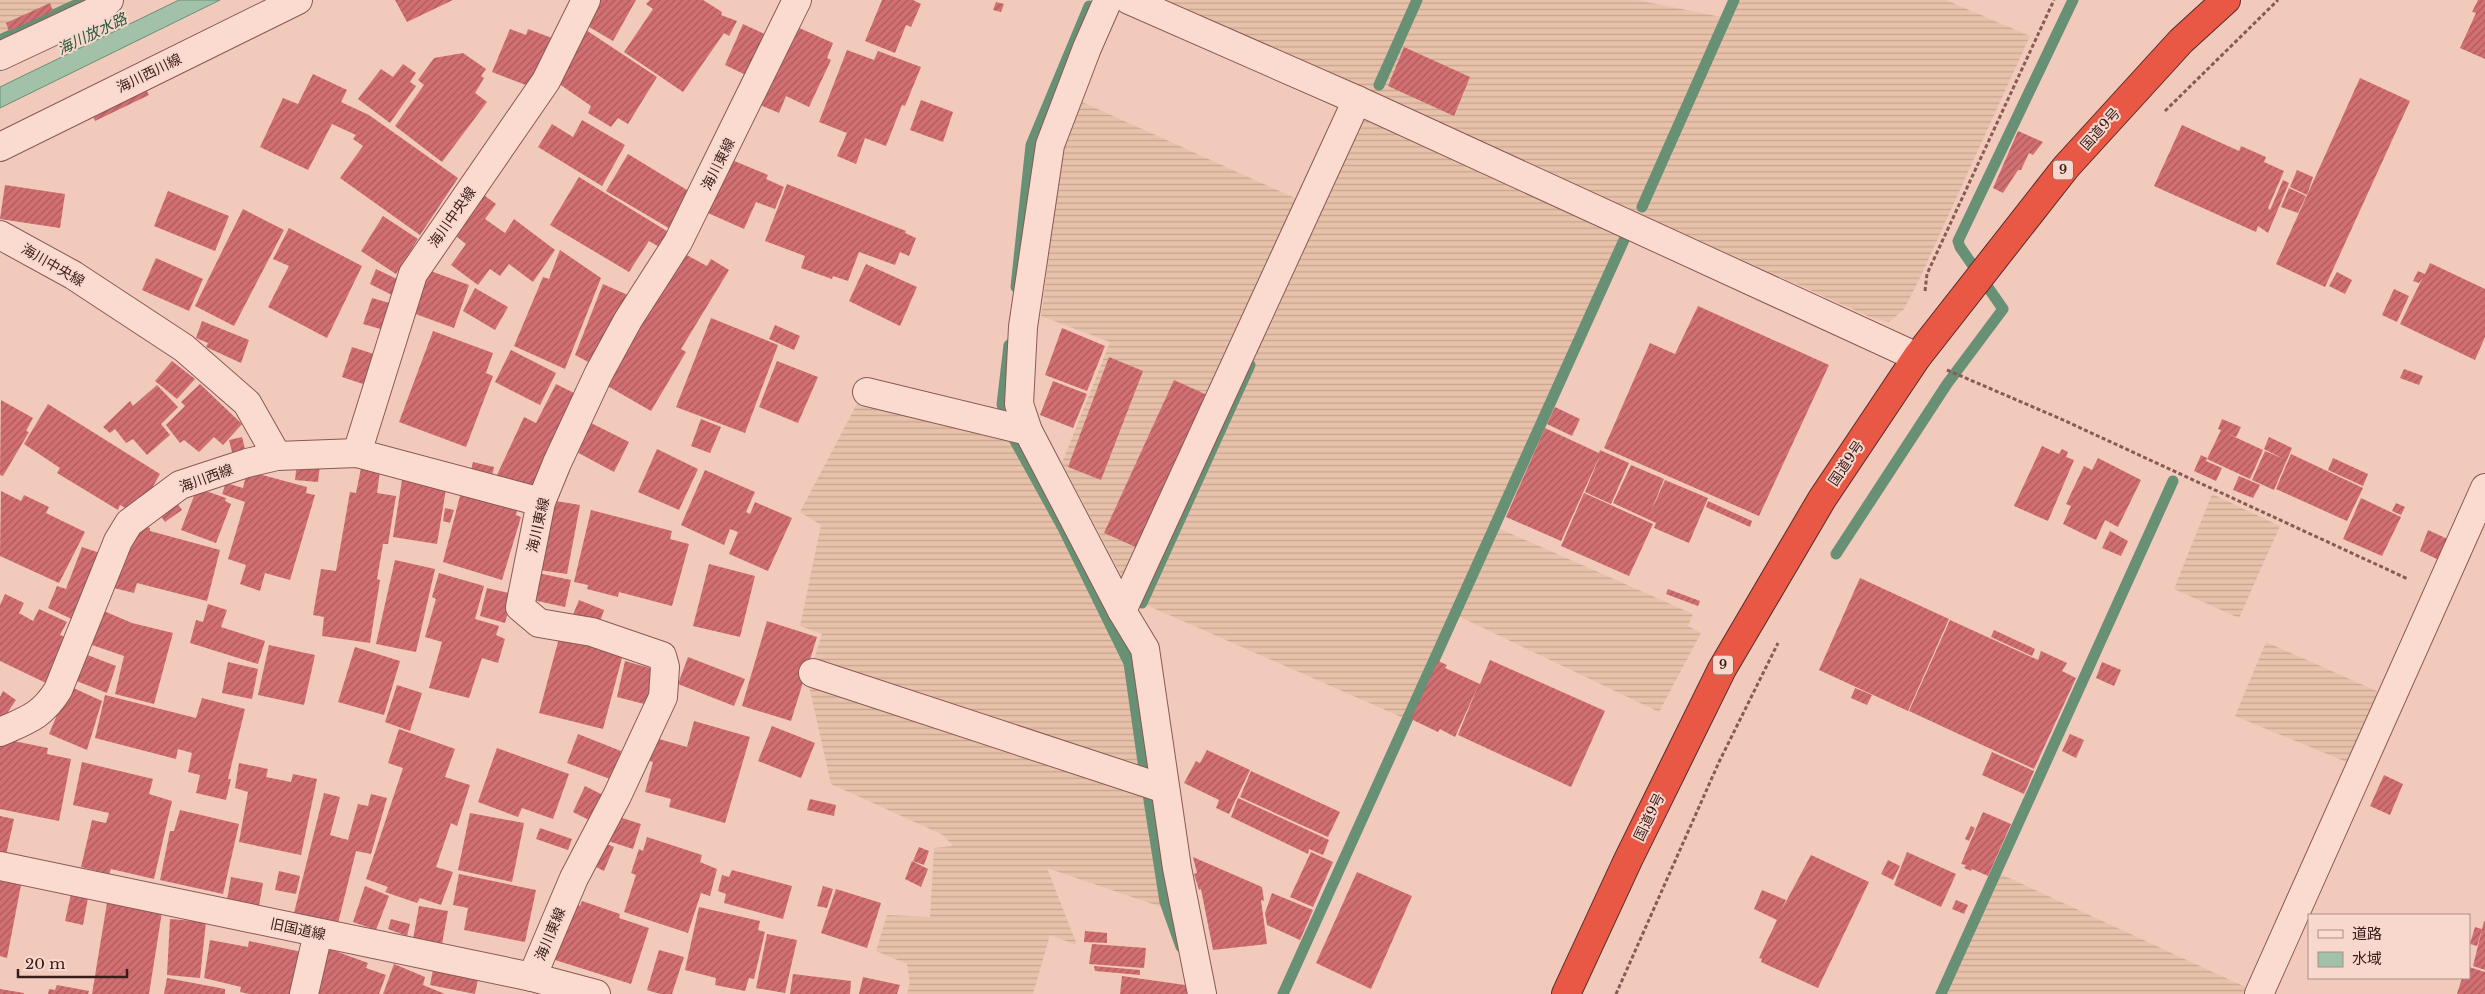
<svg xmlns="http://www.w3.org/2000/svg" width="2485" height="994" font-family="'Libre Baskerville','Noto Sans JP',serif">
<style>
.farmland{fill:url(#farmland-rules)}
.water{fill:#a1c2a9;stroke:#679074}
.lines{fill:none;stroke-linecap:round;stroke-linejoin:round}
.stream{stroke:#679074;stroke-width:11}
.building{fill:url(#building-hatch)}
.minor-casing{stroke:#8a5954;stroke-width:30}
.highway-casing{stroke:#572a29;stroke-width:30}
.path{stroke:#8a5954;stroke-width:3;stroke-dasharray:4 2.5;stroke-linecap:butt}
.minor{stroke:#fbdbd0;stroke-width:28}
.highway{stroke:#e85845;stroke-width:28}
.labels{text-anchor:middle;stroke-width:4;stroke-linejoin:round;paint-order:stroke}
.shield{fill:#f8d8cc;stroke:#72544f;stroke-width:1}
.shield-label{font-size:12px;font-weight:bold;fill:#381c1a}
.street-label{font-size:14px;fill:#381c1a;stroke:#f8d8cc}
.water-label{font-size:15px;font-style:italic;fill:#285940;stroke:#f8d8cc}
</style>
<defs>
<pattern id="farmland-rules" width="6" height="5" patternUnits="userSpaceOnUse" patternTransform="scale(1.25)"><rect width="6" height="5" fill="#e7c1a9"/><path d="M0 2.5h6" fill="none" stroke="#c7a591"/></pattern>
<pattern id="building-hatch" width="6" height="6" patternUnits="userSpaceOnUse" patternTransform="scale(1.25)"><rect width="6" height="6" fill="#d26f72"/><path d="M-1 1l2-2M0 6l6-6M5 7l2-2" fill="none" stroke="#ab5a5d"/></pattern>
</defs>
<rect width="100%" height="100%" fill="#f1cabc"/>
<g class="farmland">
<path d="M0,0H94L0,47Z"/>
<path d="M1162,0H1637L1721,17L1729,0H1946L2030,36L1919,280L1904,309L1889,322L1870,317Z"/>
<path d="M1080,101L1306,203L1127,586L1062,463L1110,342L1041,316L1062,152Z"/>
<path d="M1357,115L1603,227L1627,240L1496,527L1693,614L1688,626L1701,633L1659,712L1456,615L1408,720L1135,600Z"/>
<path d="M861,396L1018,435L1133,653L1150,776L812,666L822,634L800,626L821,525L800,512Z"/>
<path d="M2212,494L2280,526L2239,618L2174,589Z"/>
<path d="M2266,642L2388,696L2356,766L2235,716Z"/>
<path d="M807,677L1151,794L1170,910L1047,868L1077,945L1050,935L1033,994H907L910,982L907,964L876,951L887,915L930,917L934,848L953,846L943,835L831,784Z"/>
<path d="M1994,871L2254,991L2253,994H1939Z"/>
</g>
<path class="water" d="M179,0H220L0,108V87Z"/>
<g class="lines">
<g class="stream">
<path d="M0,40L86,0"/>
<path d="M1379,85L1417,0"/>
<path d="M1642,207L1734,0"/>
<path d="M1016,287L1031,145L1089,6"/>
<path d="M1002,405L1009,345"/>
<path d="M1014,439L1063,528L1129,663L1144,769"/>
<path d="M1836,554L1947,384L2003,309L1960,247L1958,241L2073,0"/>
<path d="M1142,603L1250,365"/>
<path d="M1148,794L1165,902L1181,947"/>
<path d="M1283,994L1624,240"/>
<path d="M1941,994L2173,481"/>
</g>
</g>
<g class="building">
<path d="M395,0H453L407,22Z"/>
<path d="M597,0H636L613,41L584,24Z"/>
<path d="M650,0H703L722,12L721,15L737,21L729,36L724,33L683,92L624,52L653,9L646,4Z"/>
<path d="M882,0H913L921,4L911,27L906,25L895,53L865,41Z"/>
<path d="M2478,0H2485V59L2460,48L2476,13L2472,12Z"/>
<path d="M996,2L1004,4L1001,12L993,10Z"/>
<path d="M50,3L53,11L9,31L6,23Z"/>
<path d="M743,24L771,37L750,77L725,65Z"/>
<path d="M795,26L833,43L827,58L831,60L809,107L786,96L779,113L758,104Z"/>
<path d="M510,29L526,35L528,29L552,38L531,87L492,72Z"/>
<path d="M586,30L657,77L628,124L618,118L611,127L588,113L591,106L555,81Z"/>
<path d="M1404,47L1470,77L1454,116L1388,86Z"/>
<path d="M847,50L874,60L878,51L921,67L905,106L902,105L886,146L865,138L856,164L837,156L847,133L819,122Z"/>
<path d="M463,53L486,69L481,76L484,78L475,93L487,102L442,162L395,126L424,85L418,80L434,58Z"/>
<path d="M403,64L416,73L410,82L416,86L390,123L358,99L381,69L393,77Z"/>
<path d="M313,74L347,90L341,102L369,115L458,178L420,235L340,178L363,146L353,139L356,135L332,124L308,170L260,147L283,98L298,104Z"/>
<path d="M2360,78L2410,101L2325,287L2276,264Z"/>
<path d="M144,86L149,95L95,121L91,112Z"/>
<path d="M921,100L953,112L943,142L910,130Z"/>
<path d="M582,120L625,145L602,186L538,147L552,124L573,137Z"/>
<path d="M2182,125L2239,151L2241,146L2266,157L2264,162L2284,171L2268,208L2270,210L2283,180L2289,183L2268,233L2258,226L2256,232L2154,186Z"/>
<path d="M2018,131L2043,142L2033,155L2029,153L2021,170H2018L2003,193L1993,188Z"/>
<path d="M628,154L692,193L672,230L606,191Z"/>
<path d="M732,160L768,175L766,179L784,187L775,209L756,202L744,229L708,213Z"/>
<path d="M2297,170L2313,177L2307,195L2290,187Z"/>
<path d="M579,177L670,233L661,248L649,241L629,272L550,225Z"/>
<path d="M787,184L906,231L905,233L916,238L909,256L900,252L895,265L859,252L848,281L833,276L832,279L801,268L805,256L765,241Z"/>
<path d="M5,185L65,194L60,228L0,219Z"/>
<path d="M2289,188L2306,196L2298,213L2281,207Z"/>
<path d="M477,190L496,204L485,219L505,233L514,219L555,250L533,282L509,264L500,276L490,269L478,285L451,265L466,244L448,230Z"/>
<path d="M168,191L229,216L215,251L154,226Z"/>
<path d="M243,209L284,230L234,326L195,306Z"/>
<path d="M383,216L418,239L396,274L361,251Z"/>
<path d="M289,228L362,266L327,338L268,307L289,266L273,259Z"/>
<path d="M560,250L601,278L565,369L514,346L543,277L549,279Z"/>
<path d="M681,252L707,266L711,259L729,270L681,349L686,352L651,411L604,384Z"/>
<path d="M156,258L203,279L189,311L142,290Z"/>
<path d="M2430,263L2485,289V337L2475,360L2400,324L2423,277L2419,283L2413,281L2418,271L2425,274Z"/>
<path d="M866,264L917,287L900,326L849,301Z"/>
<path d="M376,269L401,281L394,296L370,284Z"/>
<path d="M425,269L469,285L454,328L410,312Z"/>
<path d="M2337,272L2352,280L2345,294L2329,286Z"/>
<path d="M603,284L630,296L594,365L575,355Z"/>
<path d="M475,288L508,307L495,330L463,311Z"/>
<path d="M2394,289L2409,296L2397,322L2382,315Z"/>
<path d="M372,298L393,304L384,330L363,324Z"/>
<path d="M1698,306L1829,365L1759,516L1604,448L1650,343L1675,354Z"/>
<path d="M711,318L778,345L745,433L676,407Z"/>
<path d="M202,321L249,340L241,363L206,347L208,343L196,338Z"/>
<path d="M775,325L800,336L794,350L769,339Z"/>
<path d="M1062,328L1105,346L1087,391L1045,375Z"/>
<path d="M433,331L493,353L486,373L493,376L466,447L399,422Z"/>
<path d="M352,347L377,355L366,385L342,377Z"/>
<path d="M511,350L556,373L540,405L495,382Z"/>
<path d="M1109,357L1143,371L1101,480L1068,467Z"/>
<path d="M172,361L195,379L177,399L155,381Z"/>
<path d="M777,361L818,377L798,423L759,407Z"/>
<path d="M2404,369L2423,376L2419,385L2400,378Z"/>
<path d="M1174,380L1207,395L1138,548L1104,533Z"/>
<path d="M1053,381L1087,394L1073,428L1040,415Z"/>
<path d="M200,384L242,424L223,445L214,437L199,452L184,440L180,443L166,425L185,406L181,402Z"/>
<path d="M556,384L580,396L533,494L496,477L524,417L536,423Z"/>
<path d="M157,385L178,407L161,424L170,435L147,455L133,439L126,443L115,429L110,433L103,427L130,401L133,406Z"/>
<path d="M1,400L33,418L26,431L29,432L3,476L0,475Z"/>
<path d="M48,404L160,474L144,502L137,498L131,511L120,505L118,510L57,473L60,468L24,444Z"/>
<path d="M1555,407L1580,419L1572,436L1547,424Z"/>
<path d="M701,419L721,427L710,453L691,446Z"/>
<path d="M2222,419L2241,427L2236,437L2226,433L2263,450L2250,479L2207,459L2221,430L2218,429Z"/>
<path d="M587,421L629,442L614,472L573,450Z"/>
<path d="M1545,428L1599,453L1600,450L1629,463L1611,504L1585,492L1601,453L1561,541L1506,517Z"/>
<path d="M242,437L246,453L233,456L229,440Z"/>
<path d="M2269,437L2292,448L2274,490L2252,480L2265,451L2284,459L2264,449Z"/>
<path d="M2042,446L2059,454L2062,449L2068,452L2066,457L2074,460L2048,521L2014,506Z"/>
<path d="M657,449L698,469L679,510L638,492Z"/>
<path d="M2291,454L2363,488L2347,521L2276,489Z"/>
<path d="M2201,455L2207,458L2206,461L2222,468L2216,481L2194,471Z"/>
<path d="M2098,458L2141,480L2118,527L2105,520L2096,540L2063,524L2071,506L2066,504L2084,466L2092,470Z"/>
<path d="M2333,458L2368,474L2363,486L2328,470Z"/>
<path d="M473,462L494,467L491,481L470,475Z"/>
<path d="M297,463L320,465L318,482L295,480Z"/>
<path d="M1631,465L1664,479L1650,514L1665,480L1708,498L1689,543L1654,528L1656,523L1613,503Z"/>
<path d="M361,468L380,471L377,493L396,496L388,544H383L377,579L380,580L370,643L322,636L324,617L313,615L321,569L336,571L350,492L356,493Z"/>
<path d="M705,470L755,492L746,512L750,514L755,502L792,518L768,571L729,554L738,532L730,529L724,545L681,525Z"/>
<path d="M247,471L307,487L306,493L315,495L290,580L265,573L260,591L240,584L246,565L228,559L245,502L222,494L226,483L243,488Z"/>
<path d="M2239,476L2260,485L2253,498L2233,490Z"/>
<path d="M402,480L446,489L437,544L393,537Z"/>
<path d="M197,488L226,498L225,501L231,504L216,543L181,530Z"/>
<path d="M1,491L21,501L24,495L49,507L46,513L85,532L59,583L0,556Z"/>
<path d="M461,492L517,510L516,515L521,517L502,580L443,562Z"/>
<path d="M1584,493L1653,524L1629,576L1561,546Z"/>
<path d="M2361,498L2401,517L2382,556L2343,539Z"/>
<path d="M175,500L182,510L165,522L158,512Z"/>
<path d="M550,500L580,505L567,574L539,570Z"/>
<path d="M1708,501L1752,521L1750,527L1706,507Z"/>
<path d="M2396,503L2405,507L2401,515L2392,511Z"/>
<path d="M445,508L454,510L450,523L443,521Z"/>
<path d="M591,510L672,531L670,539L689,544L672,606L619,592L618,597L587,589L588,585L574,582Z"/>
<path d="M141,525L150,528V531L220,550L207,601L137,583L134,593L110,587Z"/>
<path d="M2428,530L2452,541L2443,562L2420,551Z"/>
<path d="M2110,531L2128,541L2121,556L2102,548Z"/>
<path d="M82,547L103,554L76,621L48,608L57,586L66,589Z"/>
<path d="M395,560L435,569L416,652L376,644Z"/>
<path d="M709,564L755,576L740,637L693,626Z"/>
<path d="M439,573L484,586L475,619L499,626L496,635L505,639L498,663L482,658L469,698L429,688L442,642L425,637L436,599L432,597Z"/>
<path d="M538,573L571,580L565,607L533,600Z"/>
<path d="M1860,578L1949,619L1908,711L1819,670Z"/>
<path d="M487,588L513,594L505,623L480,616Z"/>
<path d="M1668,589L1700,601L1698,606L1666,594Z"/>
<path d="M5,594L24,603L19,613L33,621L39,609L67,622L60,635L68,638L46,683L0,661V605Z"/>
<path d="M579,600L604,610L598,627L572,617Z"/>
<path d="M208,604L227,610L221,627L265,641L258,664L190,643L196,620L203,622Z"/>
<path d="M99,609L132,623L173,633L154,704L115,694L124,656L86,643Z"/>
<path d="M1950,620L2038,660L2041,651L2067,663L2062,671L2076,678L2034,769L1909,711Z"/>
<path d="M767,621L817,637L791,721L742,706Z"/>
<path d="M1994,630L2035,649L2032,656L1991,637Z"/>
<path d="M559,638L623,654L603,729L539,713Z"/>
<path d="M269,645L315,655L304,705L258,695Z"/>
<path d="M355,647L400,661L384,715L338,702Z"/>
<path d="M85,654L116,666L107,693L74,680Z"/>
<path d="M688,657L745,679L734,706L678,684Z"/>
<path d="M1490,660L1605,711L1571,787L1458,735L1478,686L1455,737L1440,729L1438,732L1411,719L1438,661L1447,665L1445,668L1480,684Z"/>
<path d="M625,661L657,670L648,705L617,697Z"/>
<path d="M228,662L258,669L252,699L222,693Z"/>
<path d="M2102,662L2121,670L2114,686L2096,678Z"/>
<path d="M397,685L422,693L410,731L385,722Z"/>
<path d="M69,686L102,701L87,750L49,734Z"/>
<path d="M1855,688L1872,695L1867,705L1851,698Z"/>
<path d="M3,691L16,700L0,724V697Z"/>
<path d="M105,695L196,718L202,698L245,709L228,779H231L226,800L196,793L200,775L188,772L192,753L178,749L176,759L95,738Z"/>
<path d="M694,721L750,737L725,823L669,807L671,799L645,792L653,762L646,760L652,737L687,747Z"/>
<path d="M772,726L815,743L801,778L758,761Z"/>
<path d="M399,729L455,749L445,777L470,785L457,826L451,823L436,867L453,872L441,905L420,898L417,903L385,892L388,887L366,879L403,768L388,763Z"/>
<path d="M578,734L621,751L610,779L567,763Z"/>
<path d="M2070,734L2084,740L2076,758L2062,751Z"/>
<path d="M4,739L48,748L47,754L71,759L59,821L0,809V745L2,746Z"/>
<path d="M497,748L569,774L553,819L522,808L518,817L478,802Z"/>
<path d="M1207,750L1250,770L1229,814L1216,808L1219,800L1184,783L1196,761L1200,763Z"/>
<path d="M1992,752L2034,771L2024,794L1982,775Z"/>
<path d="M82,762L153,779L149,794L172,801L154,879L111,869L109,874L81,867L92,820L106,823L109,813L73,805Z"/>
<path d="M239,763L268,769L266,777L291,782L293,774L317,779L301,855L239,842L248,792L235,788Z"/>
<path d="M1251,771L1340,812L1328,837L1240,797Z"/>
<path d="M2384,775L2403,784L2390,815L2370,806Z"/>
<path d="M585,786L605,796L593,822L573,812Z"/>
<path d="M324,793L340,797L330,835L348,840L358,804L368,806L371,794L387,798L371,854L356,851L338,923L294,913Z"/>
<path d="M1238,798L1329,840L1323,855L1309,849L1308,854L1231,817Z"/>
<path d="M810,799L836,805L834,816L807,810Z"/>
<path d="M180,810L239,824L223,894L160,880L170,831H174Z"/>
<path d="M1983,812L2011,824L1988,876L1972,869L1971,871L1964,868L1966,865L1961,864Z"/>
<path d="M470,813L524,823L512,882L458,870Z"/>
<path d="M0,816L14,819L6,855L0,854Z"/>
<path d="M616,816L641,824L633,849L608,841Z"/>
<path d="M1971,826L1975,828L1969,841L1965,839Z"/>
<path d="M540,828L572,839L568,850L536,839Z"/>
<path d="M647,837L702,855L700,862L717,869L710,896L701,893L688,933L624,912L636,875L631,873L639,849L643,851Z"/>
<path d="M602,842L614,847L604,871L592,865Z"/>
<path d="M919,847L929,851L924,865L913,861Z"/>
<path d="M1311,852L1333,862L1313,907L1290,897Z"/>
<path d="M1907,852L1956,874L1941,907L1894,885Z"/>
<path d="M1811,855L1869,882L1818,988L1761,962L1762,959L1759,958L1777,920L1754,909L1762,890L1786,900L1781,911Z"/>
<path d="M1193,857L1262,887L1264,901L1261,900L1267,944L1213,950L1201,889L1199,890L1194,874L1197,873Z"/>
<path d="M1888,860L1900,866L1893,880L1881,874Z"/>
<path d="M912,861L928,869L921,887L905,879Z"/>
<path d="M732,870L792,886L783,919L724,903L726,894L718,891L722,875L729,877Z"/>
<path d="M279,871L300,876L296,894L275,890Z"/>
<path d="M1357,872L1412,896L1371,989L1316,963Z"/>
<path d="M459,874L536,890L525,942L464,930L468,908L453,905Z"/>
<path d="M231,877L263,883L259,906L227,900Z"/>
<path d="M0,881L21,885L7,958L0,956Z"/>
<path d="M365,886L389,896L376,930L353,922Z"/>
<path d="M823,886L833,889L827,908L817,906Z"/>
<path d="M836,889L881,903L867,948L821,933Z"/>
<path d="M1272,893L1313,910L1300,940L1267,925L1265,913Z"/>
<path d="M71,894L88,898L83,925L65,921Z"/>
<path d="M1956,900L1968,905L1964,914L1952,909Z"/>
<path d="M582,901L620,914L619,918L649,928L631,984L555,960L572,903L580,906Z"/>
<path d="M107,903L162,912L149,994H92Z"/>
<path d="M419,906L448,911L442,944L413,939Z"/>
<path d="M699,907L760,921L758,930L765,932L754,979L749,978L745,991L715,985L716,978L685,970Z"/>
<path d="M170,919L206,922L200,978L167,975Z"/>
<path d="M391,919L410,924L407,936L388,929Z"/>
<path d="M2484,921L2485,922V970L2473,966Z"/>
<path d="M2475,927L2482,929L2477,946L2470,944Z"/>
<path d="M1085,931L1107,933V943L1084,942Z"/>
<path d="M767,934L797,940L785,993L756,988Z"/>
<path d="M210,940L248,947L249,941L307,953L297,994H249L240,992L241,987L204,978Z"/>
<path d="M1092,944L1146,948L1144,968L1089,964Z"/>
<path d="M327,948L368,963L366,968L386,975L379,994H315Z"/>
<path d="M659,950L684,957L672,994H660L647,990Z"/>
<path d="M394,964L425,977L423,985L445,994H383Z"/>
<path d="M1094,966L1140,970V975L1095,971Z"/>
<path d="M2469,967L2485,972V994H2457L2462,978H2469Z"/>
<path d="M433,970L478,979L475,994L430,985Z"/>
<path d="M793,974L851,981L850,994H790Z"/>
<path d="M1122,976L1192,986L1191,994H1120Z"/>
<path d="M863,977L900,985L897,994H859Z"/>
<path d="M167,978L225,989V994H164Z"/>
<path d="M57,985L89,991L88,994H48L49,989L55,990Z"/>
<path d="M0,989L24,993V994H0Z"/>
</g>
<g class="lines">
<g class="minor-casing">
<g id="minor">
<path d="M1108,0L1087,48L1050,145L1023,327L1019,404L1028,431L1122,611L1145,649L1177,868L1202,994"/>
<path d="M1129,0L1357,100L1917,357"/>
<path d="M0,56L98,10L109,0"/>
<path d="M0,147L298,0"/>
<path d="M0,235L73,275L184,348L247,403L277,456"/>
<path d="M867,392L1028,431"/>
<path d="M357,453L413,274L546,81L586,0"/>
<path d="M1122,611L1357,100"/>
<path d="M813,673L1165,789"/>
<path d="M0,732C27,720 42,716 58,690L118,541L129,523L180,485L247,463L277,456L357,453L541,502"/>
<path d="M0,866L532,977L596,994"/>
<path d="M532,977L574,878L617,796L663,697L665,667L662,656L592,632L539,623L520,607L541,502L557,463L599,373L628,320L678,242L797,0"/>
<path d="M304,994L318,933"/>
<path d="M2259,994L2485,488"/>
</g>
</g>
<g class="highway-casing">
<path id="highway" d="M1566,994L1628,860L1722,669L1822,499L1917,357L2066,167L2181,41L2226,0"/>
</g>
<g class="path">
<path d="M2165,111L2278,0"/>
<path d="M1925,291L1927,274L2054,0"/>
<path d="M1947,370L2061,419L2408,579"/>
<path d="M1616,994L1719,762L1778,643"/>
</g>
<use href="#minor" class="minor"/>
<use href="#highway" class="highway"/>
</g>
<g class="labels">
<g class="shield">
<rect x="2053" y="160.5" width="20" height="19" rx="4"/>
<rect x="1713" y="655.5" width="20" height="19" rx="4"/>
</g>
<g class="shield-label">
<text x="2063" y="174">9</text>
<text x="1723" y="669">9</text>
</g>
<g class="street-label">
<text transform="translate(149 73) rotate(-26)" y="5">海川西川線</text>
<text transform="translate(2100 129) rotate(-48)" y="5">国道9号</text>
<text transform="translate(718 164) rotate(-63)" y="5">海川東線</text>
<text transform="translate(452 217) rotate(-55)" y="5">海川中央線</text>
<text transform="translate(53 265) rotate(30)" y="5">海川中央線</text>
<text transform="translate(1846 463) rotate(-56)" y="5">国道9号</text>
<text transform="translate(206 478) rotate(-20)" y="5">海川西線</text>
<text transform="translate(538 525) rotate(-77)" y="5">海川東線</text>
<text transform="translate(1649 817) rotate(-64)" y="5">国道9号</text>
<text transform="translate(298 929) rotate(12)" y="5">旧国道線</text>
<text transform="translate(550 934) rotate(-67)" y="5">海川東線</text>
</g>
<g class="water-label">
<text transform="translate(92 34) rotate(-26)" y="5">海川放水路</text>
</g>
</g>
<rect x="2308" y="914" width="162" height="65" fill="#f8d8cc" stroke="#ab8d85"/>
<rect x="2318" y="930" width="25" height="8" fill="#fbdbd0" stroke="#ab8d85"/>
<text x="2352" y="939" font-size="15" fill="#381c1a">道路</text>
<rect x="2318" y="952" width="25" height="15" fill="#a1c2a9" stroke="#ab8d85"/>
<text x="2352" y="964" font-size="15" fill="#381c1a">水域</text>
<path d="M18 969v8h109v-8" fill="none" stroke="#381c1a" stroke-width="2.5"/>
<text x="25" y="969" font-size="15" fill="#381c1a" stroke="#f8d8cc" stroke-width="4" paint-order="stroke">20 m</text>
</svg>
